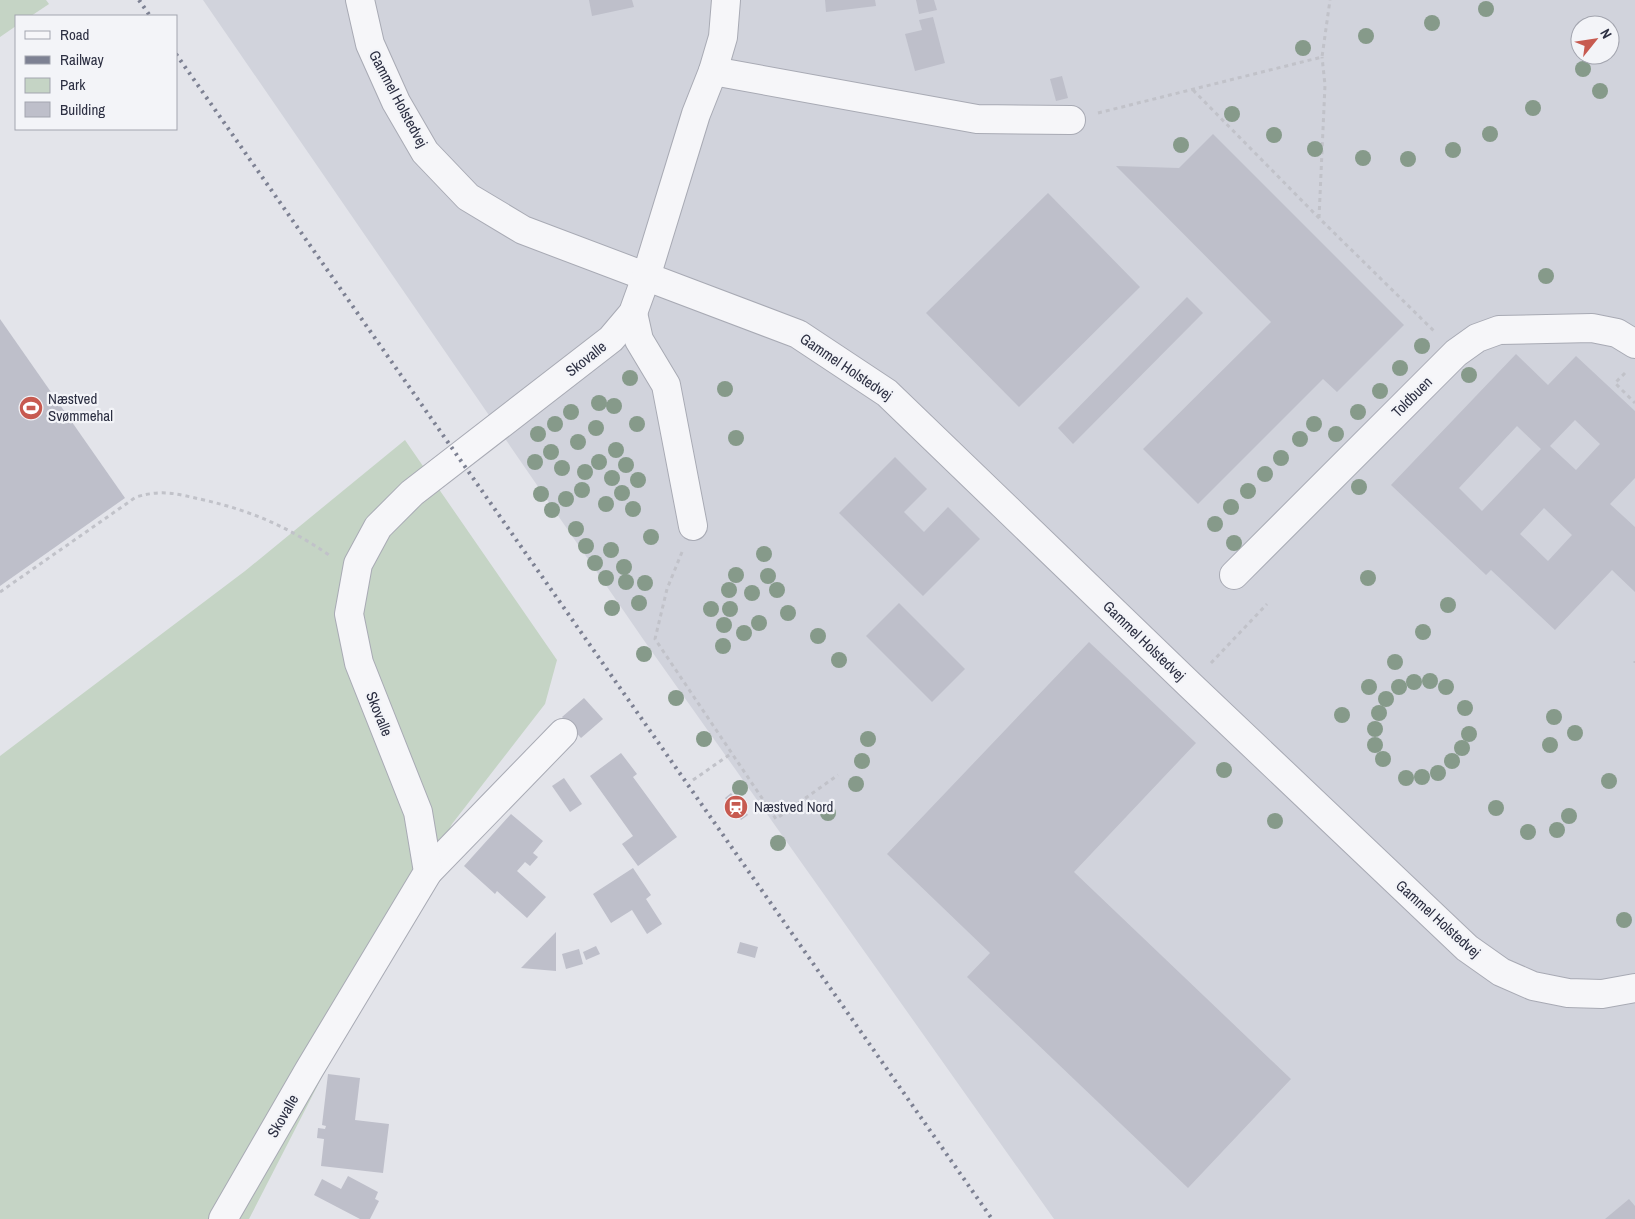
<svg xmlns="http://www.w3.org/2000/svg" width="1635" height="1219" font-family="'Archivo Narrow',sans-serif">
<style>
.built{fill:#d1d3dc;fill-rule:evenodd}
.green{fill:#c5d4c5}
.building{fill:#bebfca;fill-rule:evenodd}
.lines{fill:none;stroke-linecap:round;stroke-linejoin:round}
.minor-casing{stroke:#a8aab4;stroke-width:30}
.path{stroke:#c1c2c9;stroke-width:3;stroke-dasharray:4 4;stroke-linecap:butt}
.minor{stroke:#f6f6f9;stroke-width:28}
.rail{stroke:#7d8193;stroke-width:4;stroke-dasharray:2.5 5;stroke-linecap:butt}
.tree{fill:#869a8a}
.labels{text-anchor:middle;stroke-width:4.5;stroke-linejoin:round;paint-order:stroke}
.street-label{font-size:15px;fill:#2c2f42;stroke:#f3f4f8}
.poi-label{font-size:15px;fill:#2c2f42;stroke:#f3f4f8;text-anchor:start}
</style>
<rect width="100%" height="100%" fill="#e3e4ea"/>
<path class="built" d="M203,0H1635V1219H1054L643,639ZM1580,25H1610V55H1580Z"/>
<g class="green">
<path d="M0,0H46L49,4L31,16H16V26L0,37Z"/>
<path d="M405,440L557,660L545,704L452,824L249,1219H0V756L245,571Z"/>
</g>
<g class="building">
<path d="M589,0H632L634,7L592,16Z"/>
<path d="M825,0H875L876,6L826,12Z"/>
<path d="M916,0H934L937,10L919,14Z"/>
<path d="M933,17L945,63L915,71L905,34L922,30L919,20Z"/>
<path d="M1062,76L1068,98L1056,101L1050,79Z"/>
<path d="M1213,134L1404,325L1337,392L1323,379L1198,504L1143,449L1271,322L1116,166L1179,168Z"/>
<path d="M1048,193L1140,287L1019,407L926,313Z"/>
<path d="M1187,297L1203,313L1073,444L1058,428Z"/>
<path d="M0,319L125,498L0,586Z"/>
<path d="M1516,354L1548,385L1576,356L1635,411V478L1610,504L1635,527V592L1612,570L1555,630L1491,570L1486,575L1391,485ZM1575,420L1600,444L1576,470L1550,446ZM1517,426L1541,449L1482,511L1459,488ZM1544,508L1572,535L1548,561L1520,534Z"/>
<path d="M895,457L927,489L904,512L924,532L948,507L980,539L923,596L839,513Z"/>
<path d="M899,603L965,669L932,702L866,636Z"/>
<path d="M1089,642L1196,743L1074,872L1291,1079L1188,1188L967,977L990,953L887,854Z"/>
<path d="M584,698L603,719L581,738L562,717Z"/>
<path d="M621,753L637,774L633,777L677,837L638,866L622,844L633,836L590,776Z"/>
<path d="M564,778L582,804L570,812L552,786Z"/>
<path d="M731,793L748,815L741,820L725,798Z"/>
<path d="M511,814L543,841L533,853L538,857L530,866L525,862L517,871L546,897L527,918L497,891L495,894L464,866Z"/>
<path d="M633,868L651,895L646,899L662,924L647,934L632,910L611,923L593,894Z"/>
<path d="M556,932V971L521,968Z"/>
<path d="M740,942L758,947L755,958L737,953Z"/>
<path d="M596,946L600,954L586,960L583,952Z"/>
<path d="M579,949L583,964L566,969L562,954Z"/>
<path d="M328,1074L360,1078L355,1120L389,1124L383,1173L321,1166L324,1139L317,1138L318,1128L325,1129L326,1126L322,1125Z"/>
<path d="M348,1176L378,1192L375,1199L379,1201L370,1219H360L314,1195L322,1179L341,1189Z"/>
<path d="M1629,1199L1635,1206V1219H1605Z"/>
</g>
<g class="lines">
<g class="minor-casing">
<g id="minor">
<path d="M360,0L370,44L396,102L425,152L468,197L523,230L798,334L887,393L1190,685L1467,948L1501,972L1533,986L1568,993L1602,994L1635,988"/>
<path d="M713,71L977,119L1071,120"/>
<path d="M633,313L639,340L666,385L693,526"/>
<path d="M1234,575L1456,353L1477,338L1499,330L1592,328L1617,333L1635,344"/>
<path d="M428,872L563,733"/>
<path d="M223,1219L309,1070L428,872L418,812L359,663L349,614L358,564L378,527L412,493L611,339L633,313L646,277L696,114L713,71L723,37L726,0"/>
</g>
</g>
<g class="path">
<path d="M1193,90L1319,218L1435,332"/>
<path d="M1098,113L1322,57L1330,0"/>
<path d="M1319,218L1325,85L1322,57"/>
<path d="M1625,373L1615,383L1635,403"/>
<path d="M682,552L667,589L655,639L776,819L838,775"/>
<path d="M0,592L136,497C164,489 177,494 204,500C252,511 288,527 329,555"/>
<path d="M1635,661V663"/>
<path d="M1211,663L1267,604"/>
<path d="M693,780L732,753"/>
</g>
<use href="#minor" class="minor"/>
<g class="rail">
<path d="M139,0L150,16"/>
<path d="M176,54L992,1219"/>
</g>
</g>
<g class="tree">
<circle cx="1486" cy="9" r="8"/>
<circle cx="1432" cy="23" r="8"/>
<circle cx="1366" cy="36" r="8"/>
<circle cx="1303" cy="48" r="8"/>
<circle cx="1583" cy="69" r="8"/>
<circle cx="1600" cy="91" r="8"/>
<circle cx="1533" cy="108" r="8"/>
<circle cx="1232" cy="114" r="8"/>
<circle cx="1490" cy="134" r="8"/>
<circle cx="1274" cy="135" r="8"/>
<circle cx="1181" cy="145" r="8"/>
<circle cx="1315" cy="149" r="8"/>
<circle cx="1453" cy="150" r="8"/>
<circle cx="1363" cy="158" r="8"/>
<circle cx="1408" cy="159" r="8"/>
<circle cx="1546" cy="276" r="8"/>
<circle cx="1422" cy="346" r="8"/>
<circle cx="1400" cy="368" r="8"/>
<circle cx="1469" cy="375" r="8"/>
<circle cx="630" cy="378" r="8"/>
<circle cx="725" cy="389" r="8"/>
<circle cx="1380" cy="391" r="8"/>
<circle cx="599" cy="403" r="8"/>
<circle cx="614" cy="406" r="8"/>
<circle cx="571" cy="412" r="8"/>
<circle cx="1358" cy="412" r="8"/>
<circle cx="555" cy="424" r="8"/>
<circle cx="637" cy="424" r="8"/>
<circle cx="1314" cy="424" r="8"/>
<circle cx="596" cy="428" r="8"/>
<circle cx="538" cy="434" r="8"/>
<circle cx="1336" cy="434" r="8"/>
<circle cx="736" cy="438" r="8"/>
<circle cx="1300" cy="439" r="8"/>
<circle cx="578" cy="442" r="8"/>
<circle cx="616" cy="450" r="8"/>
<circle cx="551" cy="452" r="8"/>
<circle cx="1281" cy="458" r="8"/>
<circle cx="535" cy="462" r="8"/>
<circle cx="599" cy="462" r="8"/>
<circle cx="626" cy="465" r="8"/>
<circle cx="562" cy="468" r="8"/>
<circle cx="585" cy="472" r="8"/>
<circle cx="1265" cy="474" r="8"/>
<circle cx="612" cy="478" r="8"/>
<circle cx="638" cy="480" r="8"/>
<circle cx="1359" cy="487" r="8"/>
<circle cx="582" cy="490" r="8"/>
<circle cx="1248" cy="491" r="8"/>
<circle cx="622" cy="493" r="8"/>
<circle cx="541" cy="494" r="8"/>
<circle cx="566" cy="499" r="8"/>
<circle cx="606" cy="504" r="8"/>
<circle cx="1231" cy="507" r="8"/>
<circle cx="633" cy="509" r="8"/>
<circle cx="552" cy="510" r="8"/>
<circle cx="1215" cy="524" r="8"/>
<circle cx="576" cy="529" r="8"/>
<circle cx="651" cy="537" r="8"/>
<circle cx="1234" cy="543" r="8"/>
<circle cx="586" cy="546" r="8"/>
<circle cx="611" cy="550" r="8"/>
<circle cx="764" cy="554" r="8"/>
<circle cx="595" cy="563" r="8"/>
<circle cx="624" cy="567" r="8"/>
<circle cx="736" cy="575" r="8"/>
<circle cx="768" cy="576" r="8"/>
<circle cx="606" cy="578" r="8"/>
<circle cx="1368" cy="578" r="8"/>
<circle cx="626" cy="582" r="8"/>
<circle cx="645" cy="583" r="8"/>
<circle cx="729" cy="590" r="8"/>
<circle cx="777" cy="590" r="8"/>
<circle cx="752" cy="593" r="8"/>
<circle cx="639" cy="603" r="8"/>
<circle cx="1448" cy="605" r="8"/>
<circle cx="612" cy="608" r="8"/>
<circle cx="711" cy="609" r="8"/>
<circle cx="730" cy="609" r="8"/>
<circle cx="788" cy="613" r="8"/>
<circle cx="759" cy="623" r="8"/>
<circle cx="724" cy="625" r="8"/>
<circle cx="1423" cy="632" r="8"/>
<circle cx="744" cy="633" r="8"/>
<circle cx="818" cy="636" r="8"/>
<circle cx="723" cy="646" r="8"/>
<circle cx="644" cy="654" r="8"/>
<circle cx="839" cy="660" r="8"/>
<circle cx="1395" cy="662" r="8"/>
<circle cx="1430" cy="681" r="8"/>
<circle cx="1414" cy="682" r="8"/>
<circle cx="1369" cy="687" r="8"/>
<circle cx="1399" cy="687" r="8"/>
<circle cx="1446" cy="687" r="8"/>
<circle cx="676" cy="698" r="8"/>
<circle cx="1386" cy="699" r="8"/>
<circle cx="1465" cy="708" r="8"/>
<circle cx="1379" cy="713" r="8"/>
<circle cx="1342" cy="715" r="8"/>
<circle cx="1554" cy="717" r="8"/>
<circle cx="1375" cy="729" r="8"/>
<circle cx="1575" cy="733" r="8"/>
<circle cx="1469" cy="734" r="8"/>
<circle cx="704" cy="739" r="8"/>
<circle cx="868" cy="739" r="8"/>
<circle cx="1375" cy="745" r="8"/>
<circle cx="1550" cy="745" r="8"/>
<circle cx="1462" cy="748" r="8"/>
<circle cx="1383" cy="759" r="8"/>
<circle cx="862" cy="761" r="8"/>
<circle cx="1452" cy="761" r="8"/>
<circle cx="1224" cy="770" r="8"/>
<circle cx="1438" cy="773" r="8"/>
<circle cx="1422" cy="777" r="8"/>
<circle cx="1406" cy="778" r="8"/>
<circle cx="1609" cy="781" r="8"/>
<circle cx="856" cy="784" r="8"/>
<circle cx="740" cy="788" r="8"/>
<circle cx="1496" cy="808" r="8"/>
<circle cx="828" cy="813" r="8"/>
<circle cx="1569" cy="816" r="8"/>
<circle cx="1275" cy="821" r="8"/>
<circle cx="1557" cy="830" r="8"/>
<circle cx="1528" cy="832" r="8"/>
<circle cx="778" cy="843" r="8"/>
<circle cx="1624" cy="920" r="8"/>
</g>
<defs>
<g id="stadium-disc" transform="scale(1.25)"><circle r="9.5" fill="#c75a50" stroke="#f3f4f8"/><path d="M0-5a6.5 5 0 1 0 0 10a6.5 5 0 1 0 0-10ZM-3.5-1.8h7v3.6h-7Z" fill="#fff"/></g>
<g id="station-disc" transform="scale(1.25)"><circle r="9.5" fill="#c75a50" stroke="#f3f4f8"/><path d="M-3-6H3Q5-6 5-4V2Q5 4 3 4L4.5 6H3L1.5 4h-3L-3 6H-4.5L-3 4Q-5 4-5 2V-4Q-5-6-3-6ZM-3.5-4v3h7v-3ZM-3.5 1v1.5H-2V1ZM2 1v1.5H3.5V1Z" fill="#fff"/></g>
</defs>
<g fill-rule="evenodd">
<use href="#stadium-disc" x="31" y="408"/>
<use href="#station-disc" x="736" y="807"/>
</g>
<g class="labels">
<g class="street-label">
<text transform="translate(398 99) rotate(62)" y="5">Gammel Holstedvej</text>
<text transform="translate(586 359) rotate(-38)" y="5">Skovalle</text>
<text transform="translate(846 367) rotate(34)" y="5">Gammel Holstedvej</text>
<text transform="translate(1412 397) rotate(-45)" y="5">Toldbuen</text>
<text transform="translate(1144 641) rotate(44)" y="5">Gammel Holstedvej</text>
<text transform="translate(379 714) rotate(68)" y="5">Skovalle</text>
<text transform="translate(1438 919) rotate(42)" y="5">Gammel Holstedvej</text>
<text transform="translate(283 1116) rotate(-60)" y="5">Skovalle</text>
</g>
<g class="poi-label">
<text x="48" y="404">Næstved<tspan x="48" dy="17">Svømmehal</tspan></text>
<text x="754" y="812">Næstved Nord</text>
</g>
</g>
<rect x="15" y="15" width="162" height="115" fill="#f3f4f8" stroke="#a3a5af"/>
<rect x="25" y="31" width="25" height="8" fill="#f6f6f9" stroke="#a3a5af"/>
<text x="60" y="40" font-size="15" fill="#2c2f42">Road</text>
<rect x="25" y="56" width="25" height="8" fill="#7d8193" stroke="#a3a5af"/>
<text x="60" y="65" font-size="15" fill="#2c2f42">Railway</text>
<rect x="25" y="78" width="25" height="15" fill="#c5d4c5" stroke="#a3a5af"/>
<text x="60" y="90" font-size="15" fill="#2c2f42">Park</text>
<rect x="25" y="102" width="25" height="15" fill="#bebfca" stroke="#a3a5af"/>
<text x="60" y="115" font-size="15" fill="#2c2f42">Building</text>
<g transform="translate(1595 40) rotate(60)"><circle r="24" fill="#f3f4f8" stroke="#a3a5af"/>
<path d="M0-4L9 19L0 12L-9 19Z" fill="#c75a50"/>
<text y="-8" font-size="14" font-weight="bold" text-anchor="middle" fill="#2c2f42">N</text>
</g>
</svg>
